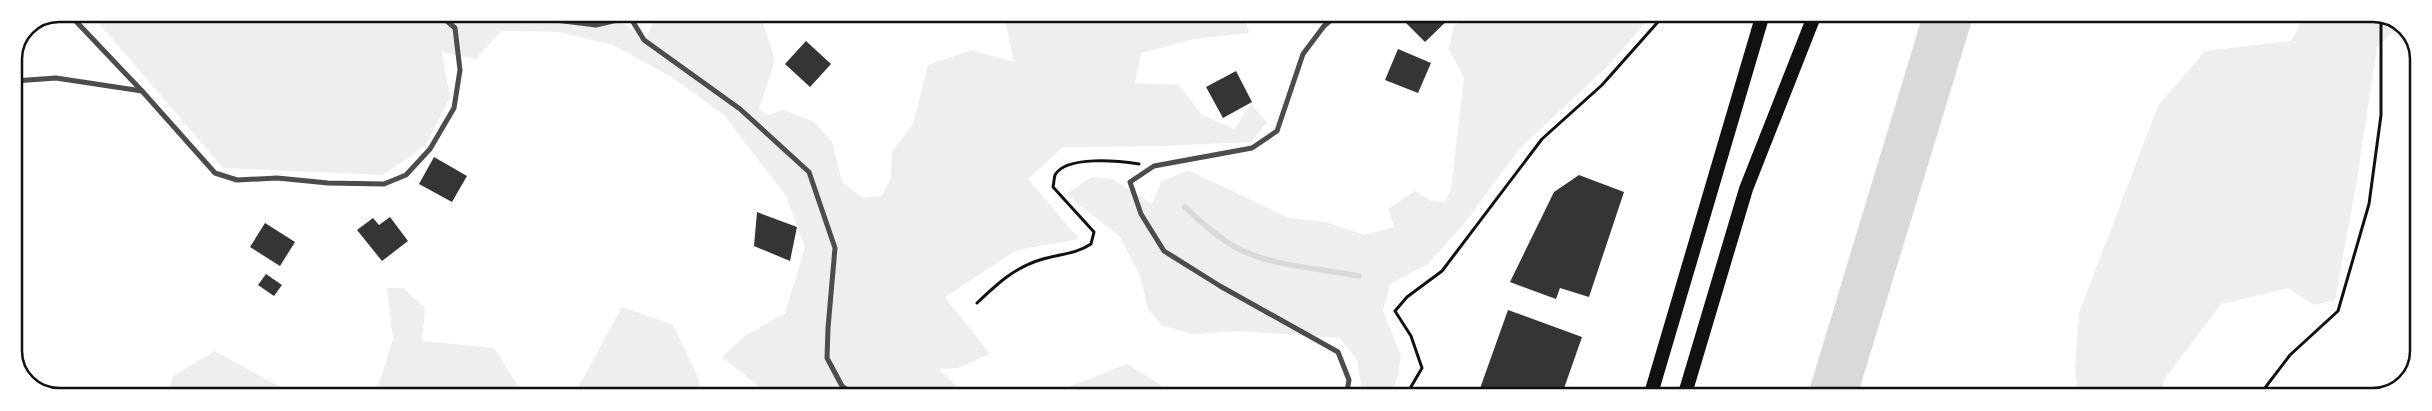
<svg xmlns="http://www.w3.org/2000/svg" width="2432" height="411" font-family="Arial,sans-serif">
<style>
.green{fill:#eee}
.water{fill:#d9d9d9}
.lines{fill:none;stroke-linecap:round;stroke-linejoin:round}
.stream{stroke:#d9d9d9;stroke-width:5.5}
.building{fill:#353535}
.path{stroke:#111;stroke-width:3}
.minor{stroke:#4c4c4c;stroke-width:5}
.trunk{stroke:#111;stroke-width:14}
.rim{fill:none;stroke:#111;stroke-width:2.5}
</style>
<rect width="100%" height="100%" fill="#fff"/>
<g class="green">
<path d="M91,14H607L646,38L657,14H760L775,60L759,109L768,115L784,110L814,122L832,142L842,182L863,198L882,196L891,177L892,152L913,124L928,65L972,50L1014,62L1005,19L1027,14H1244L1249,33L1194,39L1141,53L1135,83L1179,85L1202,115L1234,129L1251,104L1267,122L1252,142L1163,146L1063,147L1028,179L1079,239L1017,250L945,297L990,354L958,368L939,369L962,392L973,397H772L722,357L745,336L785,313L805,247L786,196L724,115L670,76L613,45L559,32L501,31L476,59L442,52L450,98L425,146L383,175L223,168Z"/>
<path d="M1480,14H1653L1608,66L1520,148L1467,220L1428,264L1390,284L1383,311L1401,356L1398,376L1390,397H1363L1357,360L1340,338L1238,331L1194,334L1163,326L1148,309L1140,275L1119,236L1066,194L1092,177L1112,179L1152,204L1161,182L1188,170L1289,218L1325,222L1364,235L1394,227L1388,209L1415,191L1431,201L1445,202L1451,189L1464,78L1449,49L1454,25Z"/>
<path d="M2306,14H2379L2405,27L2400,25L2377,47L2357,180L2335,300L2314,305L2288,288L2221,304L2163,381V397H2079L2075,371L2079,313L2158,106L2205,51L2291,41Z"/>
<path d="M387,288H403L425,308L422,341L494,348L525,397H368L378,387L393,340Z"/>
<path d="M622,307L673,325L699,380L701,397H573Z"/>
<path d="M215,351L298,397H168L173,376Z"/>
<path d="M1127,364L1180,397H1065L1068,387Z"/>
</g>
<path class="water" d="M1923,14H1974L1857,397H1807Z"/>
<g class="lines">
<path class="stream" d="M1185,207C1202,223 1221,241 1243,251C1274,266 1324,269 1359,276"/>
</g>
<g class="building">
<path d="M1397,14H1454L1425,42Z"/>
<path d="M806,41L831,64L810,87L785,64Z"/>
<path d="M1398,49L1431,63L1418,93L1385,80Z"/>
<path d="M1236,71L1252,102L1223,118L1206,87Z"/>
<path d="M434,157L467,176L452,202L419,184Z"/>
<path d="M1579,175L1624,192L1589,297L1560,288L1556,299L1510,282L1554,192Z"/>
<path d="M757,212L797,227L790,261L754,246Z"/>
<path d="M390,217L408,241L382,261L357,230L373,218L379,225Z"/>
<path d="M265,223L295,242L280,266L250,247Z"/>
<path d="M266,274L282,285L274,296L258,285Z"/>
<path d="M1508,310L1582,337L1561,397H1488L1478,394Z"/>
</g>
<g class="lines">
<g class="path">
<path d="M977,303C998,283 1015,267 1043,259C1060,254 1076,254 1091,244L1094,232L1053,187C1054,183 1054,178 1055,175C1066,155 1120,161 1139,164"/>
<path d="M1405,397L1422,368L1411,336L1395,311L1407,297L1442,271L1542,139L1602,85L1665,14"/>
<path d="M2258,397L2290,355L2338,311L2369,204L2381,115V15"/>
</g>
<g class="minor">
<path d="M69,14L142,91"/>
<path d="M526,14L547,19L596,25L630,17L632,14"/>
<path d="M1338,14L1324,26L1303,54L1277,131L1252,148L1154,166L1130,182L1141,214L1164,251L1220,286L1338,352L1349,380L1346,397"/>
<path d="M630,17L644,40L740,109L809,172L835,248L828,328L827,358L842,386L857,397"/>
<path d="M14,81L56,78L142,91L215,173L237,180L277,178L328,183L384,184L406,175L430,149L454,108L460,70L455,28L439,14"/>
</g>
<g class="trunk">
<path d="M1650,397L1763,14"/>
<path d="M1684,397L1746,189L1815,14"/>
</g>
</g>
<path d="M0 0H2432V411H0ZM59 22H2373A37 37 0 0 1 2410 59V351A37 37 0 0 1 2373 388H59A37 37 0 0 1 22 351V59A37 37 0 0 1 59 22Z" fill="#fff" fill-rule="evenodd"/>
<path class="rim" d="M59 22H2373A37 37 0 0 1 2410 59V351A37 37 0 0 1 2373 388H59A37 37 0 0 1 22 351V59A37 37 0 0 1 59 22Z"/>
</svg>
